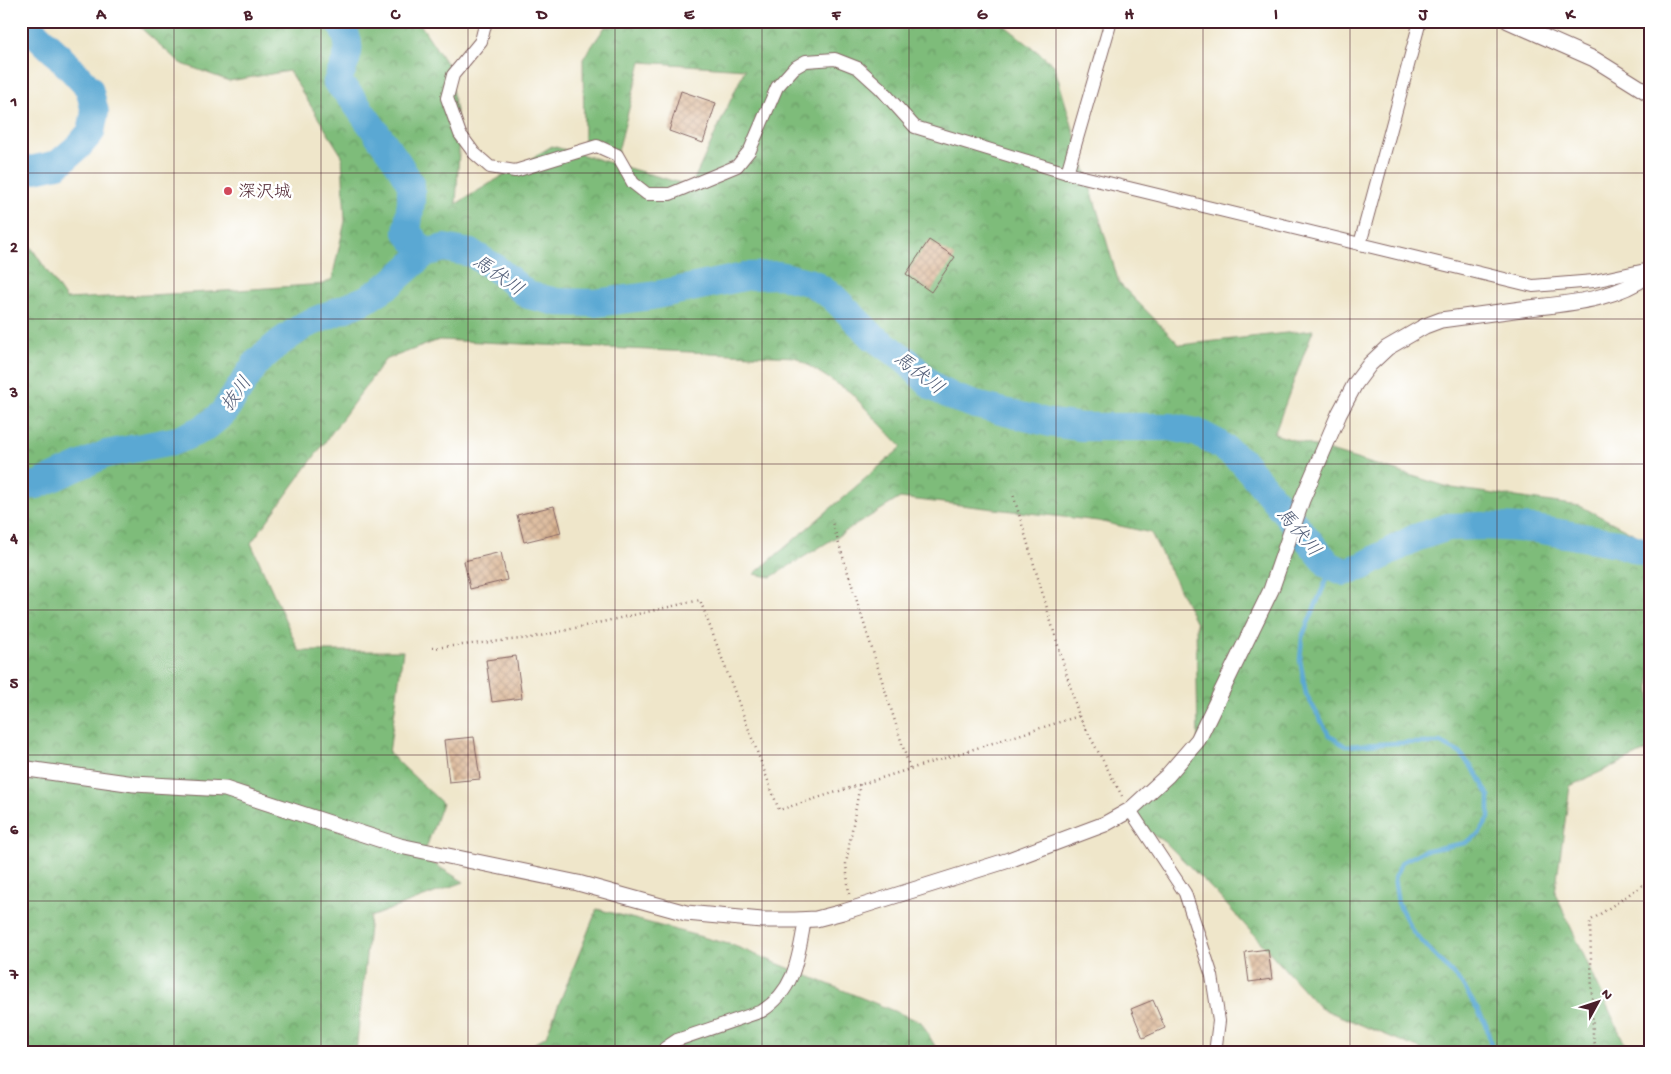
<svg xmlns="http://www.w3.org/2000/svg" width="1671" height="1074" font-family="'Gochi Hand','Klee One',sans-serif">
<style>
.forest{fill:url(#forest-crowns);stroke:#646e52}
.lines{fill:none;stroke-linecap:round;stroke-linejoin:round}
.stream{stroke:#5aa8d3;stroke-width:4.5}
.river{stroke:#5aa8d3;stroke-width:28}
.building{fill:url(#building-cross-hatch)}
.minor-casing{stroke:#846563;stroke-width:14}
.tertiary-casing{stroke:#846563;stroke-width:17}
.path{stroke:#846563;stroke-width:2.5;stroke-dasharray:1 4;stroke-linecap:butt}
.minor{stroke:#fff;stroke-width:12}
.tertiary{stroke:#fff;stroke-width:15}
.grid{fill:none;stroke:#4a1f2b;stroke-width:1;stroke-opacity:0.55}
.poi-dot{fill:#d1495b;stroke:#fff;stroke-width:2}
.labels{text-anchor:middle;stroke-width:5;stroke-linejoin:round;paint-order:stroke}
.poi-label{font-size:18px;fill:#4a1f2b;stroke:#fff;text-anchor:start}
.water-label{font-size:19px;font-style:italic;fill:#515d77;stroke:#fff}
.neatline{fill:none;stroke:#4a1f2b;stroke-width:2}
.grid-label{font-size:16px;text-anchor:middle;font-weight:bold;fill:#4a1f2b}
</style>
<defs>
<pattern id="forest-crowns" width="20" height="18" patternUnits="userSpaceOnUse" patternTransform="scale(1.25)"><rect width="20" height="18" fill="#7ebc7a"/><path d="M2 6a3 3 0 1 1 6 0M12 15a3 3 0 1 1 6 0" fill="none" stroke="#699864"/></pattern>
<pattern id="building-cross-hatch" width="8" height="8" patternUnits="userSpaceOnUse" patternTransform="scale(1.25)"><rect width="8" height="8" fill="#d8b18d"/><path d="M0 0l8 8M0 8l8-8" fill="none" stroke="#b18f73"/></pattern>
</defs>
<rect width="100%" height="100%" fill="#fff"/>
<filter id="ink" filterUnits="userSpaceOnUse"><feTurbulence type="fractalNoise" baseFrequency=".02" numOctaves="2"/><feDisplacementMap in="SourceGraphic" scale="10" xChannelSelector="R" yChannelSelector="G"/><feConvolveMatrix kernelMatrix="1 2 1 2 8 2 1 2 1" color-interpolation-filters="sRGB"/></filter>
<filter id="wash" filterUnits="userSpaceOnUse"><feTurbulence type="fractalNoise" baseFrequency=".0096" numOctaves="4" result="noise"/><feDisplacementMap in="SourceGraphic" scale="20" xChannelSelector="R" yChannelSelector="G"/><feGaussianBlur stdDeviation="1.12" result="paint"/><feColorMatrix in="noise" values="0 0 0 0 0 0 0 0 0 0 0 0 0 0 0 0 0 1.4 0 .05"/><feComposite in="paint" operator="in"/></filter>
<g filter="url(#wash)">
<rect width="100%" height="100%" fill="#efe6ca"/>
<g class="forest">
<path d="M133,21H418L448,66L460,134L456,204L552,146L691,186L745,69L641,62L617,155L584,144L583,59L605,27L689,21H999L1054,65L1119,283L1180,345L1313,330L1274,434L1452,488L1580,506L1650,542V749L1570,786L1555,893L1629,1053H1430L1320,1008L1216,893L1165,842L1128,821L1198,740L1196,623L1151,533L1098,521L900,498L771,577L754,574L902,447L850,392L795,357L439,340L385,360L251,543L299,651H403L389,753L442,803L423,857L464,882L370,917L356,1053H21V232L66,299L209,292L324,284L332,279L345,221L342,156L289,71L229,81L180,63Z"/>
<path d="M597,909L732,945L921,1022L939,1053H519L546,1036Z"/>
</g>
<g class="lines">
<path class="stream" d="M1332,567L1302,637L1300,660L1306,694L1329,735L1345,746L1397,743H1441L1460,753L1478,775L1489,796V818L1479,834L1465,843L1423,851L1402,862L1394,878L1398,903L1413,932L1462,984L1486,1024L1493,1053"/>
<g class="river">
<path d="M339,21C355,49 348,54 337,82L351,97L398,163L411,185V201L407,232L425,253"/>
<path d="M21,167L30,170L58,164L78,147L91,132L95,112L89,88L57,54L22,21"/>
<path d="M21,486L37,485L106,454L178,440L205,428L223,413L257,362L279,343L305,325L367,299L390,284L425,253L444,248L471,253L494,267L528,295L557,302L595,303L651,296L749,276L779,275L812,283L833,297L872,336L907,361L933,387L955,398L976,405L1050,423L1082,427H1170L1196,432L1217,443L1242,461L1329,565L1345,572L1363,566L1415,538L1448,527L1483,526L1536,529L1618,543L1650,554"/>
</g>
</g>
<g id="blocks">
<g class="building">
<path d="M681,91L716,103L703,143L669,131Z"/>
<path d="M929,240L955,257L931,292L906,274Z"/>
<path d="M554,506L561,533L524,542L517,515Z"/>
<path d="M501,552L507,580L470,589L464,561Z"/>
<path d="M516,656L522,698L492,702L486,660Z"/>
<path d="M474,737L480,779L449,782L444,740Z"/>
<path d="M1268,949L1272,979L1249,982L1245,952Z"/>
<path d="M1153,1000L1165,1028L1143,1038L1131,1009Z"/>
</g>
</g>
</g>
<g filter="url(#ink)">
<use href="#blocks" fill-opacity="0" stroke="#846563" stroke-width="1"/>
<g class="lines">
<g class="minor-casing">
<g id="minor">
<path d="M486,21L481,41L453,75L447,98L460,134L474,153L490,167L515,171L597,146L617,155L633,183L647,194H670L737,166L750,150L777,87L794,68L806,61L835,59L858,68L880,88L915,127L1067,173L1533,286L1594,281L1650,269"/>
<path d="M1067,173L1111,21"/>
<path d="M1360,244L1420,21"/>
<path d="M1130,810L1185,893L1212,976L1219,1021L1215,1053"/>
<path d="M662,1053L665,1048L677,1040L762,1011C796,989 798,957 805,920"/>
</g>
</g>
<g class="tertiary-casing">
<g id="tertiary">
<path d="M1508,21L1594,59L1650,94"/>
<path d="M21,768L134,784L225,789L400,846L578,883L686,913L762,920H795L816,919L843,912L1009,860L1105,824L1130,810L1167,776L1198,740L1271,590L1302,500L1339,414L1355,384L1370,364L1387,348L1425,326L1441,320C1471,316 1500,312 1529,308C1571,303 1615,300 1650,274"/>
</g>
</g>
<g class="path">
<path d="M831,519L910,769"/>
<path d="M432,648L531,638L700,600L779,810L1079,716L1013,494"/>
<path d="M1079,716L1122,796"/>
<path d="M849,894L846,864L860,784"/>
<path d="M1597,1053L1593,1036L1590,921L1650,880"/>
</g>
<use href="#minor" class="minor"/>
<use href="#tertiary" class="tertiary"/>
</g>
</g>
<path class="grid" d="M174,21V1053M321,21V1053M468,21V1053M615,21V1053M762,21V1053M909,21V1053M1056,21V1053M1203,21V1053M1350,21V1053M1497,21V1053M21,173H1650M21,319H1650M21,464H1650M21,610H1650M21,755H1650M21,901H1650"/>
<circle class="poi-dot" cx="228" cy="191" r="5"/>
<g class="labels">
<g class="poi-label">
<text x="238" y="197">深沢城</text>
</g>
<g class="water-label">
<text transform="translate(499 274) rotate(35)" y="7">馬伏川</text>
<text transform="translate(920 372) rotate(38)" y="7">馬伏川</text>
<text transform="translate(235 393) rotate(-55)" y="7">抜川</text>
<text transform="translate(1300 531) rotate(50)" y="7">馬伏川</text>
</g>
</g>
<rect width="1671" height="1074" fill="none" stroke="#fff" stroke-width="55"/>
<g transform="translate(1598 1002) rotate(50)" stroke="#ffffff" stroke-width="4" paint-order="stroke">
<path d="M0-4L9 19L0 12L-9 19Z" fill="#4a1f2b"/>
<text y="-8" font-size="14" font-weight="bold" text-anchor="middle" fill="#4a1f2b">N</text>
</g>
<rect x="28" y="28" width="1616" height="1018" class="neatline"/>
<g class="grid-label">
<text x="101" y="19">A</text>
<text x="248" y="19">B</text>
<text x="395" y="19">C</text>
<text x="542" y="19">D</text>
<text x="689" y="19">E</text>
<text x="836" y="19">F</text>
<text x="982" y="19">G</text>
<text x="1129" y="19">H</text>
<text x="1276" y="19">I</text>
<text x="1423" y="19">J</text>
<text x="1570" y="19">K</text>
<text x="14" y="106">1</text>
<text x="14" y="252">2</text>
<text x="14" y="397">3</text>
<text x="14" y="543">4</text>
<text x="14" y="688">5</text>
<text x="14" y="834">6</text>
<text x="14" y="979">7</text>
</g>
</svg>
